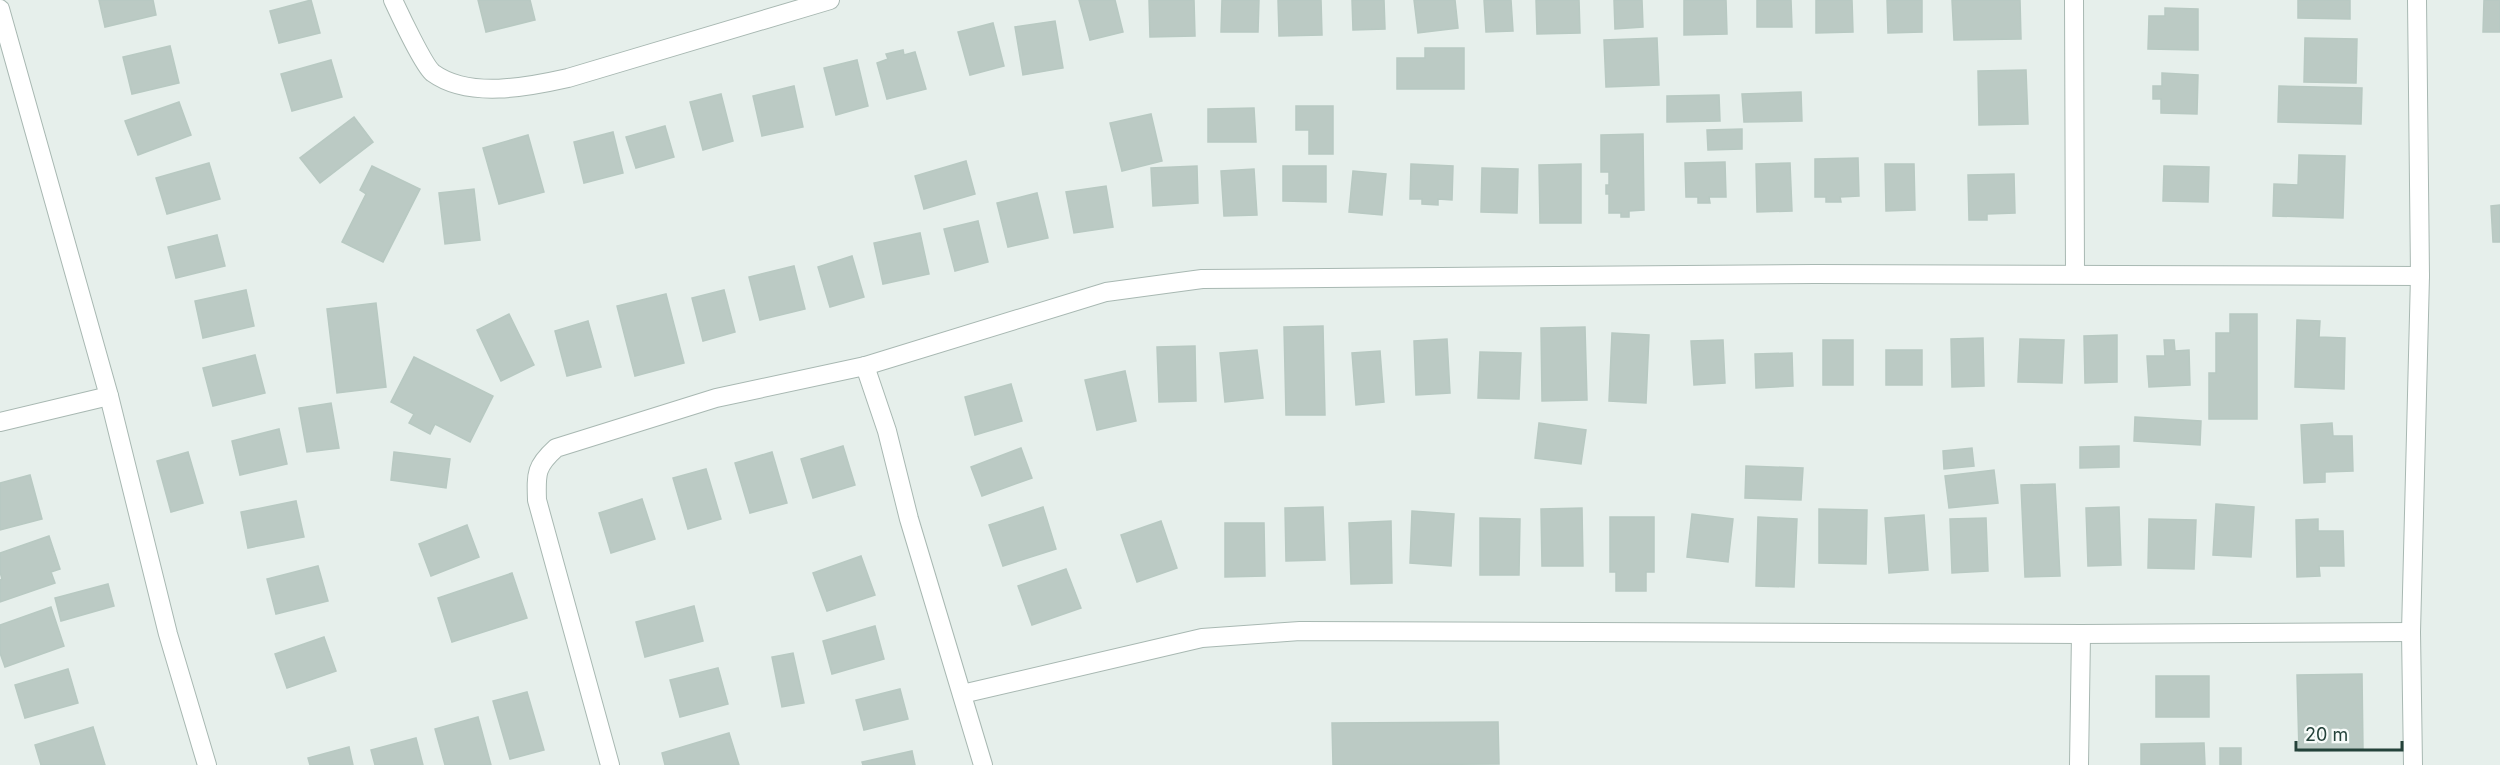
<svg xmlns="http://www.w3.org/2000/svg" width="2500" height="765" font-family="Inter,sans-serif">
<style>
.building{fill:#bbcac4;stroke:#b8c9c2;stroke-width:1.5}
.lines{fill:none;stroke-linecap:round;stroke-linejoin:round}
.minor-casing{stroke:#a8b8b2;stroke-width:20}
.tertiary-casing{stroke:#a8b8b2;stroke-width:20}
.minor{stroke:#fff;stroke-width:18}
.tertiary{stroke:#fff;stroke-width:18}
</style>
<rect width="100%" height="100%" fill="#e6efeb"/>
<g class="building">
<path d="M99,0H153L156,15L105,27Z"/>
<path d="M311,0L320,33L279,43L270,11Z"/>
<path d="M478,0H530L535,20L486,32Z"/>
<path d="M1079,0H1115L1123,32L1090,40Z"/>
<path d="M1149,0H1194L1195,36L1150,37Z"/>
<path d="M1222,0H1259L1258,32H1221Z"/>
<path d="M1278,0H1321L1322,35L1279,36Z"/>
<path d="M1352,0H1384L1385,29L1353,30Z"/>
<path d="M1414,0H1455L1458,28L1418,33Z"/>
<path d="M1484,0H1511L1513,31L1486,32Z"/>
<path d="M1536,0H1579L1580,33L1537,34Z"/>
<path d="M1614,0H1642L1643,27L1615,29Z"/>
<path d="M1684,0H1726L1727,34L1684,35Z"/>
<path d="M1757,0H1791L1792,27H1757Z"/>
<path d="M1816,0H1852L1853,32L1816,33Z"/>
<path d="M1887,0H1922V32L1888,33Z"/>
<path d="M1952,0H2020L2021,39L1954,40Z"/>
<path d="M2298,0H2350V19L2298,18Z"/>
<path d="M2484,0H2500V32H2483Z"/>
<path d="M2165,8L2198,9V50L2148,49L2149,16H2165Z"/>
<path d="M1055,21L1063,68L1023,75L1015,27Z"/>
<path d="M993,23L1004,66L970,75L958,32Z"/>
<path d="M1657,38L1659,85L1606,87L1604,40Z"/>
<path d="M2305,38L2357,39L2356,83L2304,82Z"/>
<path d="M170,46L179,83L132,94L123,57Z"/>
<path d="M1425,48H1464V89H1397V58H1425Z"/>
<path d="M903,50L904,55L915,52L926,89L887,99L877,63L888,59L886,54Z"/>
<path d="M331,60L342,97L292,111L281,74Z"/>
<path d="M857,60L868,106L836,115L824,68Z"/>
<path d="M2026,70L2028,124L1979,125L1978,71Z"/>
<path d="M2162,73L2198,75L2197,114L2161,113V99H2153V86H2162Z"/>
<path d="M794,86L803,127L762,136L753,96Z"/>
<path d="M2279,86L2362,88L2361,124L2278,122Z"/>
<path d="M1801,92L1802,121L1744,122L1742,94Z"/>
<path d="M721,94L733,141L703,150L690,102Z"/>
<path d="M1719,95L1720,121L1667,122V96Z"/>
<path d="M179,102L191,135L138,155L125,121Z"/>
<path d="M1296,106H1333V154H1309V130H1296Z"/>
<path d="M1254,108L1256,142H1208V109Z"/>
<path d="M1151,114L1162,161L1122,171L1110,123Z"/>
<path d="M354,117L373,142L320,183L300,158Z"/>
<path d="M665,126L674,157L636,168L626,137Z"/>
<path d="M1742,129V149L1708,150L1707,130Z"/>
<path d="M613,132L623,173L584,183L574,142Z"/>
<path d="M1643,134L1644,210L1629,211V217H1621V213H1609V194H1606V185H1609V172H1601V135Z"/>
<path d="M528,135L544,192L499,204L483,148Z"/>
<path d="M2299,155L2345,156L2343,218L2273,216L2274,184L2298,185Z"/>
<path d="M1858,158L1859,196L1840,197L1841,202H1826V197H1815V159Z"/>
<path d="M966,161L975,194L924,209L915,176Z"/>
<path d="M1725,162L1726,197H1709L1710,203H1698V197H1686L1685,163Z"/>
<path d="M209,163L220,199L167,214L156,178Z"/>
<path d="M1790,163L1792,211L1757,212L1756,164Z"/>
<path d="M1411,164L1453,166L1452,200L1438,199V205L1422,204V199H1410Z"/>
<path d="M1581,164V223H1540L1539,165Z"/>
<path d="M1885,164H1914L1915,210L1886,211Z"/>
<path d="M372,166L420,189L383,262L342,242L366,194L360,190Z"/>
<path d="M1197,166L1198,203L1153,206L1151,168Z"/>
<path d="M1283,166H1326V202L1283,201Z"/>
<path d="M2164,166L2209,167L2208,202L2163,201Z"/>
<path d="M1482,168L1518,169L1517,213L1481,212Z"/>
<path d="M1254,169L1257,215L1224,216L1221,171Z"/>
<path d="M1353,171L1386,174L1382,215L1349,212Z"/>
<path d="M2014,174L2015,213L1987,214V220H1969L1968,175Z"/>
<path d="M1106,186L1113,227L1074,233L1066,192Z"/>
<path d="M474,189L480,240L445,244L439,193Z"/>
<path d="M1037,193L1048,238L1008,247L997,203Z"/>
<path d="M2500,205V242H2493L2491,206Z"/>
<path d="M978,221L988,262L955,271L944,229Z"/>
<path d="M920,233L929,274L883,284L874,243Z"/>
<path d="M217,235L225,266L176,278L168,247Z"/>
<path d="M852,256L864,297L830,307L818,267Z"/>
<path d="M794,266L805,309L760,320L749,277Z"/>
<path d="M246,290L254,326L203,338L195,301Z"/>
<path d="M724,290L735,332L703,341L692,298Z"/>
<path d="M666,294L684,363L635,376L617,306Z"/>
<path d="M376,303L386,387L337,393L327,309Z"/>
<path d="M509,314L534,365L501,381L477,330Z"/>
<path d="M2230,314H2257V419H2209V373H2216V333H2230Z"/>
<path d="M2297,320L2320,321L2319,337L2345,338L2344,389L2295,387Z"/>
<path d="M588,321L601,367L567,376L555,331Z"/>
<path d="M1323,326L1325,415H1286L1284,327Z"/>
<path d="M1585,327L1587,400L1542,401L1541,328Z"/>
<path d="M1612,333L1649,335L1646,403L1609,401Z"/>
<path d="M2117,335V382L2085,383L2084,336Z"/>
<path d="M1983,338L1984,386L1952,387L1951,339Z"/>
<path d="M1447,339L1450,393L1416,395L1414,341Z"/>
<path d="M2020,339L2064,340L2062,383L2018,382Z"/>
<path d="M1723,340L1725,383L1694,385L1691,341Z"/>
<rect x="1823" y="340" width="30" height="45"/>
<path d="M2164,340H2174L2175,351L2189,350L2190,385L2149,387L2147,356H2165Z"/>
<path d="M1195,346L1196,401L1159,402L1157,347Z"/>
<path d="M1257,350L1263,398L1225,402L1220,353Z"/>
<rect x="1886" y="350" width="36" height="35"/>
<path d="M1380,351L1384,402L1356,405L1352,353Z"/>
<path d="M1480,352L1521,353L1519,399L1478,398Z"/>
<path d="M1792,353L1793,386L1756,388L1755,354Z"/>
<path d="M255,355L265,393L213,406L203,368Z"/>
<path d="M414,357L493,396L470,442L435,424L430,434L409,423L414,414L391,402Z"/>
<path d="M1125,371L1136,421L1097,430L1085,380Z"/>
<path d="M1011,384L1022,421L975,435L965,397Z"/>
<path d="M331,403L339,448L307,452L299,408Z"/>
<path d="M2135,417L2201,421L2200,445L2134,441Z"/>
<path d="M1539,423L1586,430L1581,464L1535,458Z"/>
<path d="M2332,423L2333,436H2352L2353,471L2325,472V482L2304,483L2301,425Z"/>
<path d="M279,429L287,464L240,475L232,441Z"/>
<path d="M843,446L855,485L813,498L801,459Z"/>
<path d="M2119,446V467L2080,468V447Z"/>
<path d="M1021,448L1032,478L982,496L971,467Z"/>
<path d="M1972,448L1974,466L1944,469L1943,451Z"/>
<path d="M188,452L203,503L171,512L157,461Z"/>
<path d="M394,452L450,459L446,488L391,480Z"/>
<path d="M772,452L787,503L750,513L735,463Z"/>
<path d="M1746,466L1803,468L1801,500L1745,498Z"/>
<path d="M706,469L721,519L688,529L673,478Z"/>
<path d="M1994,470L1998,503L1949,508L1945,476Z"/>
<path d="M30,475L42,519L0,530V483Z"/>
<path d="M2055,484L2060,576L2025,577L2021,485Z"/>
<path d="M642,499L655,539L611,553L599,513Z"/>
<path d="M296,501L304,537L248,548L241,512Z"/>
<path d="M2216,504L2254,507L2251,557L2213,555Z"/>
<path d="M1043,507L1056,549L1003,566L989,525Z"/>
<path d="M1323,507L1325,560L1286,561L1285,508Z"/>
<path d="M2119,507L2121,565L2088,566L2086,508Z"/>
<path d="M1582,508L1583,566H1542L1541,509Z"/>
<path d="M1819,509L1867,510L1866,564L1819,563Z"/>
<path d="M1412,511L1454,514L1451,566L1410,563Z"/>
<path d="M1692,514L1733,519L1728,562L1687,557Z"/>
<path d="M1924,515L1928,570L1889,573L1885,518Z"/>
<path d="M1610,517H1654V572H1646V591H1616V572H1610Z"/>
<path d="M1758,517L1797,519L1794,587L1756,586Z"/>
<path d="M1480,518L1520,519L1519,575H1480Z"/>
<path d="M1986,518L1988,571L1952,573L1950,519Z"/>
<path d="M2149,519L2196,520L2194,569L2148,568Z"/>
<path d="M2318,519V531H2343L2344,566H2319L2320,576L2297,577L2296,520Z"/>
<path d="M1161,521L1177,568L1137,582L1121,535Z"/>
<path d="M1391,521L1392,583L1351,584L1349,523Z"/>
<path d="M1225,523H1264L1265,576L1225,577Z"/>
<path d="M467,525L479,557L431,576L419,544Z"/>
<path d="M49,536L60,569L51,572L55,583L0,602V580L2,579L0,572V553Z"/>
<path d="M861,556L875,595L827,611L813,573Z"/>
<path d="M318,566L328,601L276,614L267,579Z"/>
<path d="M1066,569L1081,608L1032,625L1018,586Z"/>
<path d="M512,573L527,618L452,642L438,598Z"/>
<path d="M108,584L114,606L61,621L55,598Z"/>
<path d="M694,606L703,641L645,657L636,622Z"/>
<path d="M51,607L64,646L5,667L0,653V625Z"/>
<path d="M875,626L884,659L832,674L823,641Z"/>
<path d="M324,637L336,671L287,688L275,654Z"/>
<path d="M793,653L804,703L782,707L772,657Z"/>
<path d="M718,668L728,704L680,717L670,680Z"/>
<path d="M68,669L78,703L25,718L15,685Z"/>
<path d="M2362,674L2363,750L2299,751L2297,675Z"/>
<rect x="2156" y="676" width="53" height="41"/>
<path d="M900,689L908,719L864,730L856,700Z"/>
<path d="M527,692L544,750L510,759L493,701Z"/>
<path d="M478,717L491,765H445L435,729Z"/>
<path d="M1498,722L1499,764L1333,765L1332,723Z"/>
<path d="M93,727L105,765H41L35,745Z"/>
<path d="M729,733L739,765H665L662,753Z"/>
<path d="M416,738L423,765H375L371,750Z"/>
<path d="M2204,743L2205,765H2141V744Z"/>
<path d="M349,747L353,765H310L308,758Z"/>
<rect x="2220" y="748" width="21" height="17"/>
<path d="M912,751L915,765H863L862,762Z"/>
</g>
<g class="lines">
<g class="minor-casing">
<g id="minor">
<path d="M393,0C399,13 424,66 433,73C469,99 528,87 568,78L830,0"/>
<path d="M2074,0L2075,274"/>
<path d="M0,9L109,396L168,634L207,765"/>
<path d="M865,366L887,431L909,519L983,765"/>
<path d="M0,422L109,396"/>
<path d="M962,694L1202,638L1300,631L2081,634L2411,632"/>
<path d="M610,765L537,500C536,473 536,466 556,448L716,398L865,366L1106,292L1202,279L1815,274L2420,276"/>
<path d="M2079,765L2081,634"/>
</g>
</g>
<g class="tertiary-casing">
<path id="tertiary" d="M2413,765L2411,632L2420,276L2417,0"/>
</g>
<use href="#minor" class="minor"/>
<use href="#tertiary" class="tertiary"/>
</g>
<path d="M2296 741v9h106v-9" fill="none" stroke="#24423a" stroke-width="3"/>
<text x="2305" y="741" font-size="18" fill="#24423a" stroke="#f7fbf9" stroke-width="4.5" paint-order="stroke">20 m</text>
</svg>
